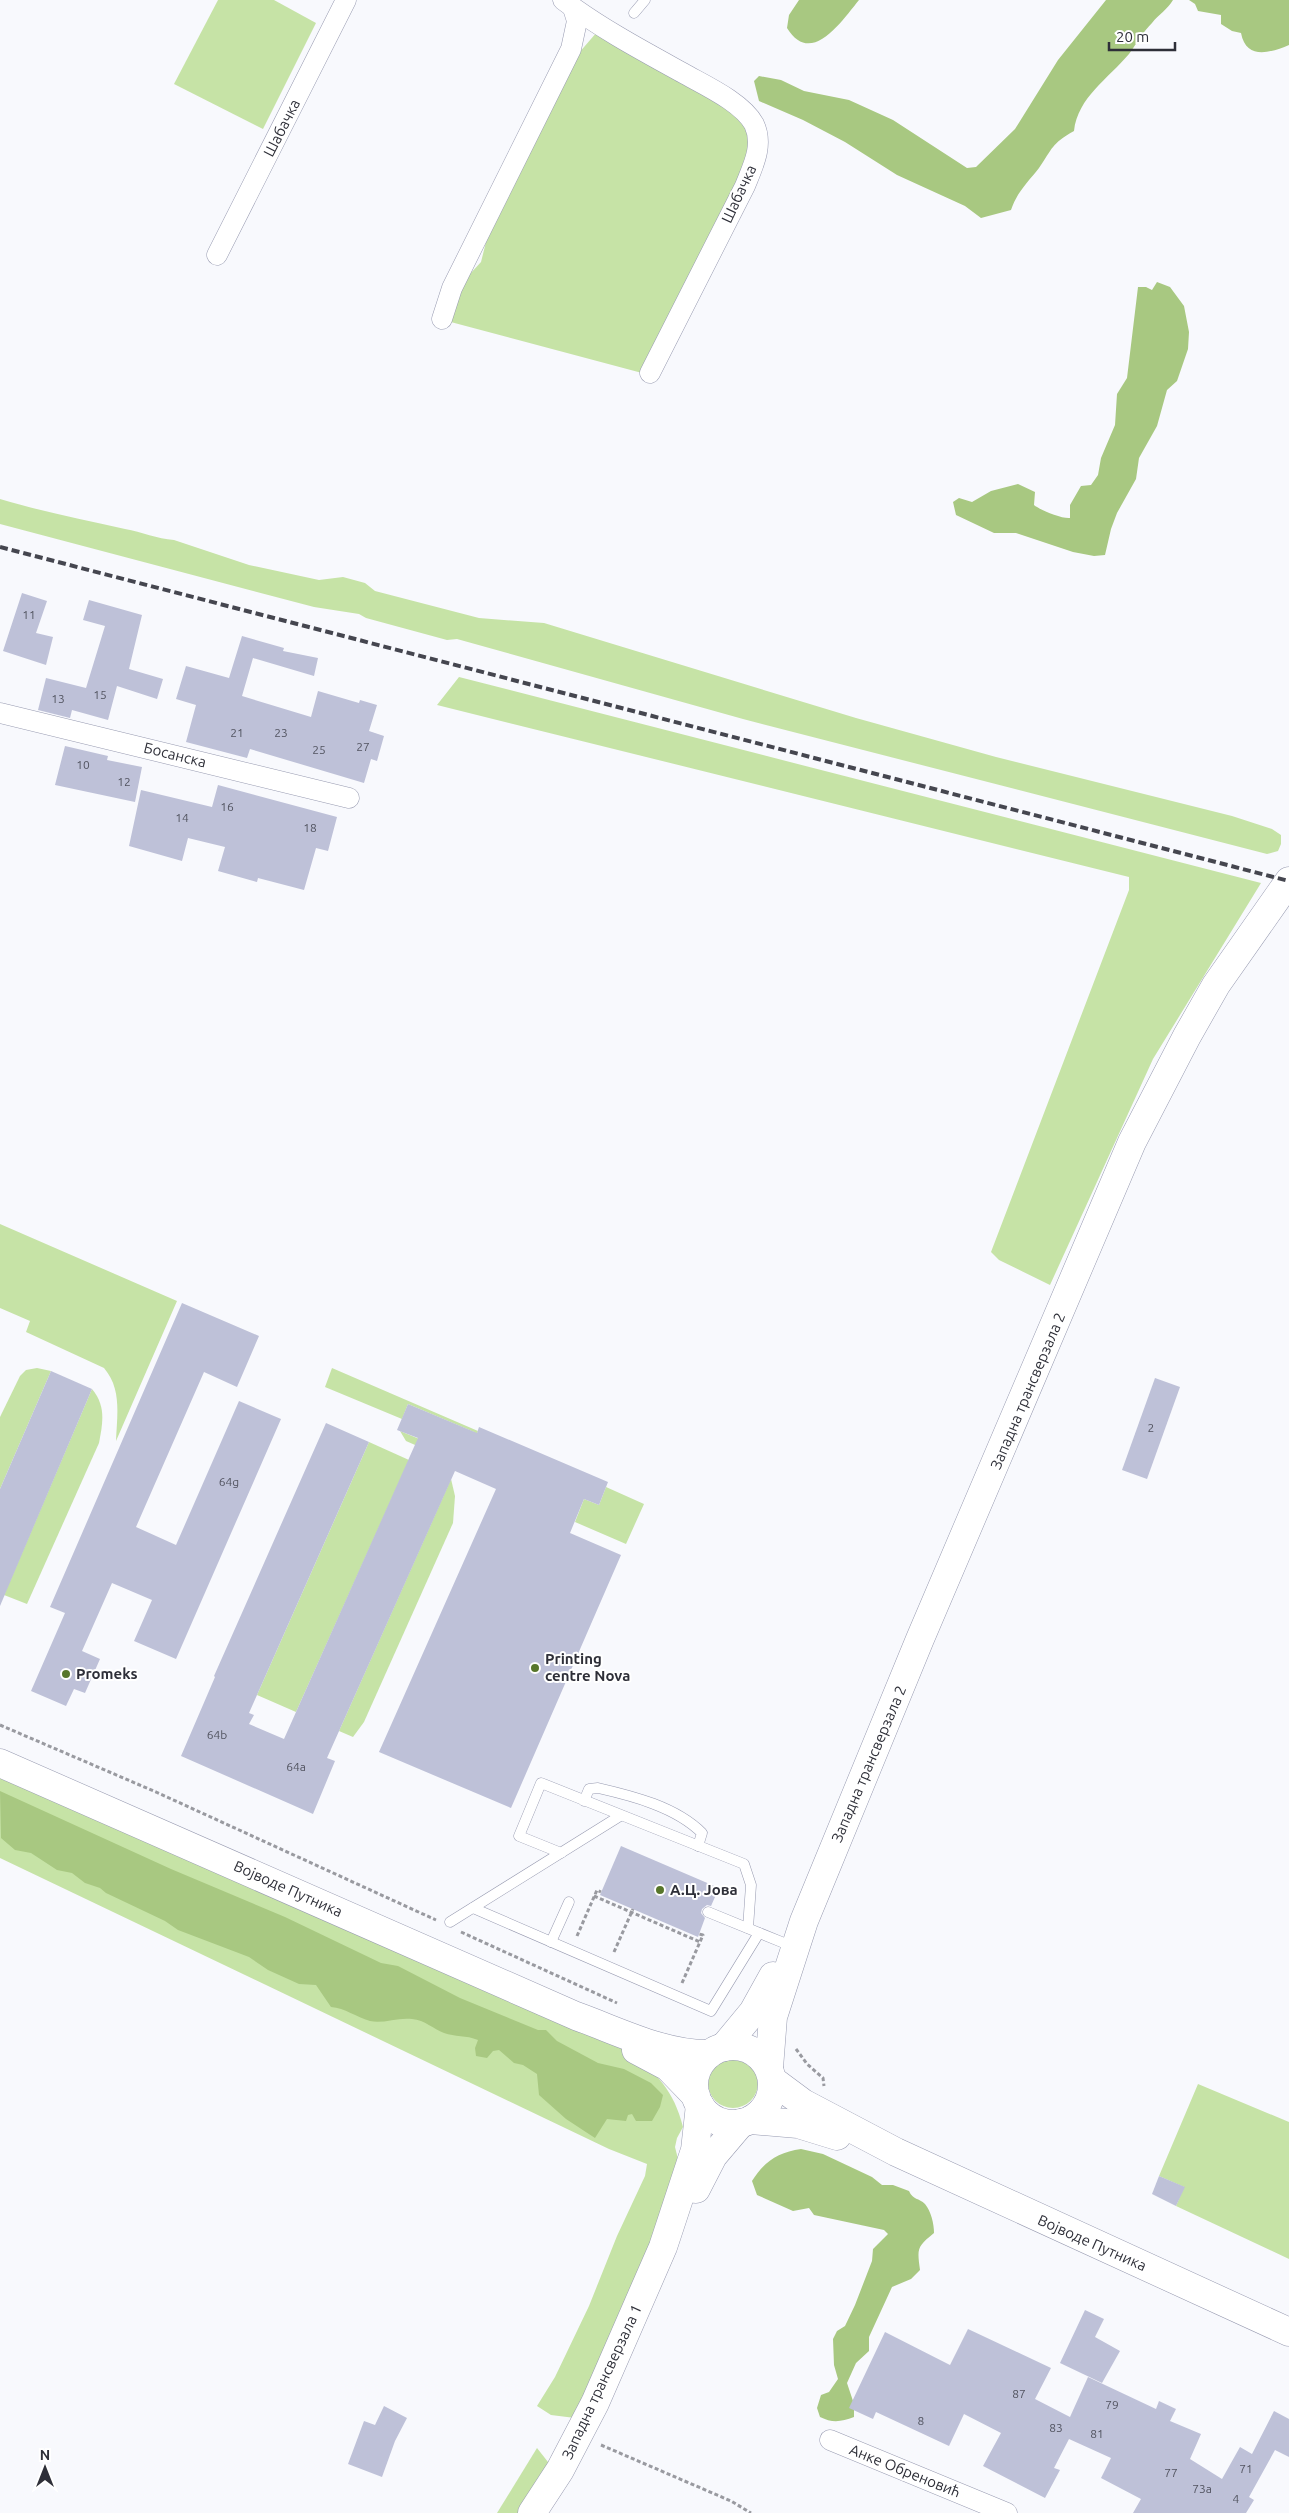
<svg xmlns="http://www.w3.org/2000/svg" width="1289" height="2513" font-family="Ubuntu,sans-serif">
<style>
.green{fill:#c6e3a6}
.forest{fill:#a8c881}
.building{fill:#bec1d8}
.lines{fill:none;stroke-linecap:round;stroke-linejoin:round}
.lane-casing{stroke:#989bb1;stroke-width:11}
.street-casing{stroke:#989bb1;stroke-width:21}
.secondary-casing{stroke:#989bb1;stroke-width:29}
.path{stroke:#999aa0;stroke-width:3;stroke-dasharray:4 2.5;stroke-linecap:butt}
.lane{stroke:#fff;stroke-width:10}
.street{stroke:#fff;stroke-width:20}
.secondary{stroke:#fff;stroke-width:28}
.rail{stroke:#45464f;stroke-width:4;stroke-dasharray:8 4;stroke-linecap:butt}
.poi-dot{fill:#57762b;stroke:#fff;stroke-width:2}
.labels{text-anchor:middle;stroke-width:4;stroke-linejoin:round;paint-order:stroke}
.number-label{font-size:12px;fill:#525460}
.street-label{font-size:15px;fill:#2e2f38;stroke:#fff}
.poi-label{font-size:15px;font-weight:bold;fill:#2e2f38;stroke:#fff;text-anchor:start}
</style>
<rect width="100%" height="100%" fill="#f8f9fd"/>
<g class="green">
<path d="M218,0H274L316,23L263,129L174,84Z"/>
<path d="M597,32L611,35L748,123L751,157L642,373L447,321L469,275L481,262L488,234L578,54Z"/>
<path d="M0,499C43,512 82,519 125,529C142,532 157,539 174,540L249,565L319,580L343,577L365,583L375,591L479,618L544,623L856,718L996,757L1232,816L1272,829L1281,835V844L1278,851L1267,854L743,719L457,639L447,640L366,618L359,614L314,607L0,524Z"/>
<path d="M459,677L1261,883L1153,1059L1050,1285L999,1260L991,1252L1129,890V877L437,705Z"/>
<path d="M0,1224L177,1301L116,1441C117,1415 122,1389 104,1368L26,1332L30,1321L0,1308Z"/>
<path d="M37,1368L51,1371L0,1489V1417L20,1376L26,1370Z"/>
<path d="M332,1368L478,1431L463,1466L406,1441L400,1431L463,1457L474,1432L408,1404L402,1419L325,1387Z"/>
<path d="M92,1389C106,1406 103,1422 99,1443L27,1604L4,1595Z"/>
<path d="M369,1442L409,1460L296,1712L257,1695Z"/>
<path d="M451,1479L455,1496L453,1523L364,1722L353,1737L339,1731Z"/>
<path d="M606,1487L644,1504L626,1544L575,1522L584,1499L599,1505Z"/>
<path d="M0,1769L628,2050C656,2073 674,2090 683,2127L677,2138L675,2147L680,2167L645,2259L575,2418L551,2415L537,2406L555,2377L589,2306L617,2236L645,2176L647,2164L609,2149L0,1858Z"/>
<circle cx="733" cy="2083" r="25"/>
<path d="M1198,2084L1289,2122V2259L1176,2206L1184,2187L1159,2176Z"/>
<path d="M537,2448L548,2462L550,2470L522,2513H497Z"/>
</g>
<g class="forest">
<path d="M799,0H859C841,22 811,67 787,28L789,15Z"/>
<path d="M1106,0H1173C1167,10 1159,14 1152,23C1143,32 1137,43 1129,54C1108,79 1078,97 1074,131C1051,144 1053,148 1039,168C1028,182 1017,192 1011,210L981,218L965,206L897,175L845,142L803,120L759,101L754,81L759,76L781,80L804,91L849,100L893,120L967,168L976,167L1015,129L1058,60Z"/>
<path d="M1189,0H1289V45C1270,53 1246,60 1241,33L1232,31L1221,24V15L1198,11L1195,4Z"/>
<path d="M1157,282L1170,287L1184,306L1189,332L1188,349L1177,381L1167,390L1157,426L1139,458L1136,479L1117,513L1111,529L1105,555L1094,556L1073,552L1016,533H994L956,515L953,502L959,498L972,502L991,491L1018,484L1035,492L1034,505C1040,510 1062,519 1070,518V505L1081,486L1091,485L1098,475L1101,458L1115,425L1117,394L1127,378L1138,287H1146L1152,290Z"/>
<path d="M0,1791L171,1869L285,1917L381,1963L398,1966L460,1998L538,2030H546L557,2041L598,2063L624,2069L651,2083L663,2095L660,2107L652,2121H636L632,2114L628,2115L626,2121L607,2119L595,2138L566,2119L539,2095L537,2074L523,2065L514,2063L499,2050L493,2051L487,2058L476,2056L475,2048L478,2040C466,2035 455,2037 444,2033C433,2029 425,2020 412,2019C398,2017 383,2024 370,2021C356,2017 345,2008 331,2007L316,1985L299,1984L268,1970L249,1957L178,1930L165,1921L106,1893L100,1888L85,1883L72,1873L57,1870L31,1853L15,1850L1,1838Z"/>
<path d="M801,2149L823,2154L872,2177L882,2185H893L909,2191C913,2200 919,2198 925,2204C931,2211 934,2224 934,2233C917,2247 917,2248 920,2270L911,2279L892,2287L869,2337V2351L856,2363L847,2383L854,2404V2417C841,2422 832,2423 820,2417L817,2408L821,2395L829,2392L838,2379L834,2365L833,2339L837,2331L845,2326L855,2305L872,2261L873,2249L888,2234L884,2230L814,2215L809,2208L793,2211L757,2195L752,2181C764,2162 778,2152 801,2149Z"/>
</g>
<g class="building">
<path d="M22,593L47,601L36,633L53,637L46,665L3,651Z"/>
<path d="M89,600L142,615L129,669L163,679L157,699L117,686L108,720L72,710L70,718L38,710L46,678L86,688L105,626L83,620Z"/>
<path d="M242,636L284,648L283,651L318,658L314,676L253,658L242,696L311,717L318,691L359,703L360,700L377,705L369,731L384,736L377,761L371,759L364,783L250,749L247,758L186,742L196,705L176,699L186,666L229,678Z"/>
<path d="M65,746L108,756L107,760L142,767L135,802L55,785Z"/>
<path d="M218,785L337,817L328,851L316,848L304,890L258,878L257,882L218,871L225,847L188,838L182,861L129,846L141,790L212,807Z"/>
<path d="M182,1303L259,1336L237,1387L204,1372L136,1527L176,1545L239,1401L281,1419L176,1659L134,1641L152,1600L112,1583L82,1651L100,1659L85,1693L74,1689L66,1706L31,1691L65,1613L50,1607Z"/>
<path d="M51,1371L92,1389L0,1606V1489Z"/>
<path d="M1155,1378L1180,1387L1147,1479L1122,1470Z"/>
<path d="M408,1404L477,1433L479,1427L608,1482L599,1505L584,1499L570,1533L621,1555L511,1808L379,1752L496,1489L455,1471L327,1758L335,1761L313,1814L181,1756L215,1677L214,1676L326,1423L369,1442L249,1713L254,1715L249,1724L284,1739L418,1438L397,1430Z"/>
<path d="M621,1846L719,1888L711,1906L707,1905L702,1909L701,1913L705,1918L698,1937L600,1895Z"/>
<path d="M1159,2176L1185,2187L1176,2206L1152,2194Z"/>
<path d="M1085,2310L1104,2319L1095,2337L1120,2351L1102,2383L1060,2363Z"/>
<path d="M968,2329L1051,2368L1035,2399L1070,2417L1088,2377L1156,2409L1159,2401L1176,2409L1170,2421L1201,2434L1190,2459L1222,2479L1240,2447L1252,2454L1274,2411L1289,2419V2457L1275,2450L1249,2497L1254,2500L1246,2513H1133L1141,2499L1101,2478L1111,2458L1069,2439L1054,2468L1060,2470L1045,2498L983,2466L1001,2433L964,2414L949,2446L876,2412L873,2419L849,2408L885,2332L950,2365Z"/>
<path d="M384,2406L407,2418L395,2441L382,2477L348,2464L364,2421L375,2425Z"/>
</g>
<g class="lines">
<g class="lane-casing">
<g id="lane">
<path d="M634,13L645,0"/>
<path d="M584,1801L589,1789L598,1788C633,1796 676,1807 702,1833L698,1846"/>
<path d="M561,1853L519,1836L541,1783L744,1864L751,1885L748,1928"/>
<path d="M473,1908L711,2011L759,1933"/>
<path d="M708,1912L784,1943"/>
<path d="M450,1922L620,1816"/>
<path d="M551,1942L569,1902"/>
</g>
</g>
<g class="street-casing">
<g id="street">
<path d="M563,0C600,28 643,51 683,73C704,85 742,102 754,124C764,145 753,166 745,186L650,373"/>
<path d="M217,255L346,0"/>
<path d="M442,319L452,288L571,49L577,21L573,8"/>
<path d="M0,713L349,798"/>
<path d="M830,2440L1007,2513"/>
</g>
</g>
<g class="secondary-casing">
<g id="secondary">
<path d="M0,1763L576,2016C618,2031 664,2055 709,2054"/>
<circle cx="733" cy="2085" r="39"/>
<path d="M724,2047L753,2012L773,1976"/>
<path d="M636,2050L668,2067L696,2096"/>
<path d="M769,2068L773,2017L804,1921L920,1639L1132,1142L1187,1036L1216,985L1289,881"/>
<path d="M772,2080L803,2103L896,2152L1289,2332"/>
<path d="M751,2120L798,2124L837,2136"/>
<path d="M696,2189L713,2156L741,2123"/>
<path d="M532,2513L560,2470L595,2403L663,2247L695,2150L700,2105"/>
</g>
</g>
<g class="path">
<path d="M0,1725L156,1792L436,1920"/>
<path d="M594,1896L700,1942"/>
<path d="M461,1932L617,2003"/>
<path d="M577,1936L597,1890L601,1892"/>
<path d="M614,1952L633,1909"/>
<path d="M682,1983L703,1935L699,1934"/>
<path d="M796,2049L807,2064L823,2078L824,2086"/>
<path d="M601,2445L731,2501L751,2513"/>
</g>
<use href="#lane" class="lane"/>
<use href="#street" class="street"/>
<use href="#secondary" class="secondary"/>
<path class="rail" d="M0,547L1289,881"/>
</g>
<g class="poi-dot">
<circle cx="535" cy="1668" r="5"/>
<circle cx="66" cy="1674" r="5"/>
<circle cx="660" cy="1890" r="5"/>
</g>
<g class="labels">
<g class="number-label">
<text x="29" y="619">11</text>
<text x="100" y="699">15</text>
<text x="58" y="703">13</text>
<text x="237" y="737">21</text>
<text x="281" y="737">23</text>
<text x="363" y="751">27</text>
<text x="319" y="754">25</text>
<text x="83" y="769">10</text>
<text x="124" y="786">12</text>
<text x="227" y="811">16</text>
<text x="182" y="822">14</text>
<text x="310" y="832">18</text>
<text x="1151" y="1432">2</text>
<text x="229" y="1486">64g</text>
<text x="217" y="1739">64b</text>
<text x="296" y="1771">64a</text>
<text x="1019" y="2398">87</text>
<text x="1112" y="2409">79</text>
<text x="921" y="2425">8</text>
<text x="1056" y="2432">83</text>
<text x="1097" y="2438">81</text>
<text x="1246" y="2473">71</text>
<text x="1171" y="2477">77</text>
<text x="1202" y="2493">73a</text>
<text x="1236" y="2503">4</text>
</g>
<g class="street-label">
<text transform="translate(282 128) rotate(-63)" y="5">Шабачка</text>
<text transform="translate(739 194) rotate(-65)" y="5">Шабачка</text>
<text transform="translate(175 755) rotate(14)" y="5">Босанска</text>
<text transform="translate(1028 1391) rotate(-67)" y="5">Западна трансверзала 2</text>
<text transform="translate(869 1764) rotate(-67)" y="5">Западна трансверзала 2</text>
<text transform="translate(288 1889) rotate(24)" y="5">Војводе Путника</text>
<text transform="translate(1092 2243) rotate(24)" y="5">Војводе Путника</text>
<text transform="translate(602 2382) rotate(-65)" y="5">Западна трансверзала 1</text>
<text transform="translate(905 2471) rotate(22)" y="5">Анке Обреновић</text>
</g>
<g class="poi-label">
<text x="545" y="1664">Printing<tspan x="545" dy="17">centre Nova</tspan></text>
<text x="76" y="1679">Promeks</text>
<text x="670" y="1895">А.Ц. Јова</text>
</g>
</g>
<g transform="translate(45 2468)" stroke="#ffffff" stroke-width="4" paint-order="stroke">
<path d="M0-4L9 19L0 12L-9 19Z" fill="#2e2f38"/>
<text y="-8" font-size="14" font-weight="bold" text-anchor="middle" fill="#2e2f38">N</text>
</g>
<path d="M1109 42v8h66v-8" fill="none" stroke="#2e2f38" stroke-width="2.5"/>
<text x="1116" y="42" font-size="15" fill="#2e2f38" stroke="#ffffff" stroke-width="4" paint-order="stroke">20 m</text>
</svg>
